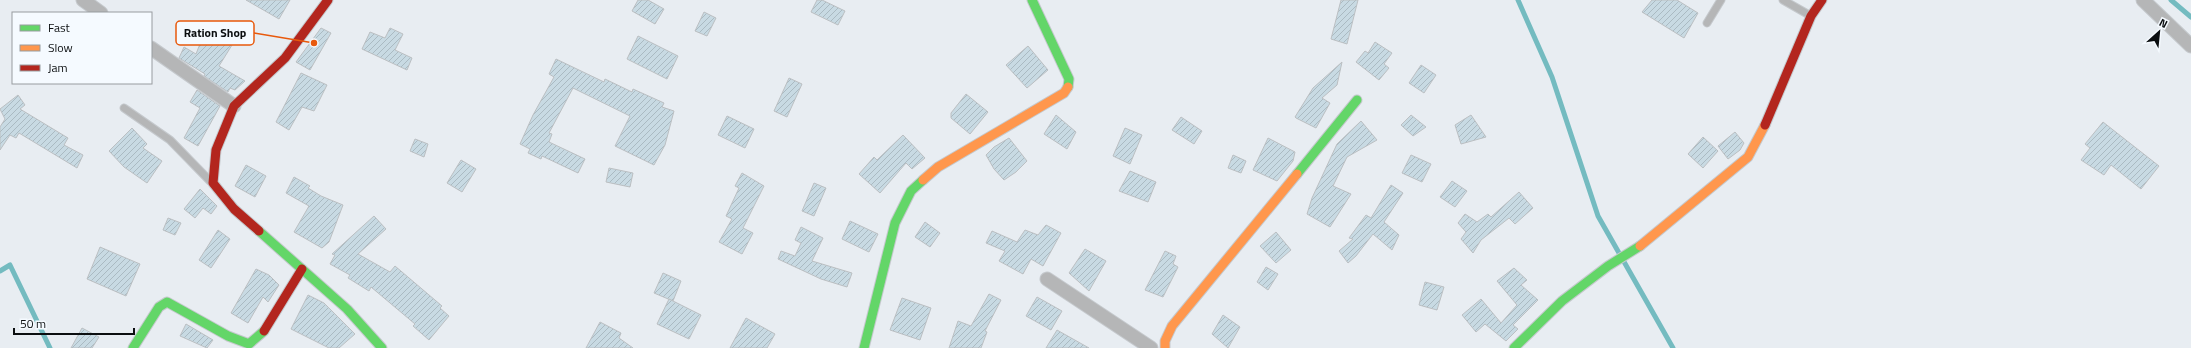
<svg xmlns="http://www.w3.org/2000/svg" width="2191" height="348" font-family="'Titillium Web',sans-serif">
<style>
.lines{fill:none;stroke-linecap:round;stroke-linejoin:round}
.stream{stroke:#74bbc0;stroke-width:5}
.building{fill:url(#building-hatch);stroke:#bbbfc2}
.lane-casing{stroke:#c5c9cd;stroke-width:9}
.street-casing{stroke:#c5c9cd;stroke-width:15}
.fast-casing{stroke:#c5c9cd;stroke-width:11}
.slow-casing{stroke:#c5c9cd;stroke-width:11}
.jam-casing{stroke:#c5c9cd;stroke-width:11}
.lane{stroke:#b5b6b7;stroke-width:7}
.street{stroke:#b5b6b7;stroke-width:13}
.fast{stroke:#63d668;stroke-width:9}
.slow{stroke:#ff974d;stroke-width:9}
.jam{stroke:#b3261e;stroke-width:9}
.leader{fill:none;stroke:#e8590c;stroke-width:1.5}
.callout-dot{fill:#e8590c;stroke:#f5faff;stroke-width:1.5}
.callout{fill:#f5faff;stroke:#e8590c;stroke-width:1.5}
.callout-label{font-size:12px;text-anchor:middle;font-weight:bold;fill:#0b0e10}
</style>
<defs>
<pattern id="building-hatch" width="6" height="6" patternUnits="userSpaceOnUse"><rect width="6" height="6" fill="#c8dae3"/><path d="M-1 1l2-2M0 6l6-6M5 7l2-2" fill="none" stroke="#aabac2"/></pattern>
</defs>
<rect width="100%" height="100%" fill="#e8edf2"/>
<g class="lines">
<g class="stream">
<path d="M1518,0L1552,77L1598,216L1673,348"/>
<path d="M2171,0L2191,17"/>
<path d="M0,271L10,265L50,348"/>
</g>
</g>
<g class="building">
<path d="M246,0H290L279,19Z"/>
<path d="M638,0H648L664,9L655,24L632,11Z"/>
<path d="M817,0H822L845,11L838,25L811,12Z"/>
<path d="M1341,0H1358L1347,44L1331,39Z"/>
<path d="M1652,0H1677L1698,13L1684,38L1642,12Z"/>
<path d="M704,12L716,18L707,36L695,31Z"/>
<path d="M207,26L237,37L219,66L245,81L235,90L230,88L228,92L204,76L205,74L179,58L184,47L196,54Z"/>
<path d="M321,28L331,33L310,70L296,62Z"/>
<path d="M390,28L403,34L395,50L412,58L407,70L362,49L370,32L385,38Z"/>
<path d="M638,36L678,56L667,79L627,59Z"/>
<path d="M1375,42L1392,53L1384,64L1389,68L1379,80L1356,62L1365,51L1368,53Z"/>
<path d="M1028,46L1048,70L1027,88L1006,65Z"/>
<path d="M556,59L604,82L605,79L632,92L633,89L664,103L662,107L674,111L665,145L654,165L615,146L630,116L573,88L549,133L552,134L549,142L585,159L578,173L542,156L541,159L528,153L530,149L520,144L533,115L554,77L549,74Z"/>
<path d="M1342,62L1337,85L1322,98L1330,103L1316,128L1296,118L1295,117L1313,88Z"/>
<path d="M1421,65L1436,75L1424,93L1409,83Z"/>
<path d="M301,73L327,85L314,111L302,107L289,130L276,122Z"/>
<path d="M789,78L802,84L787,117L774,111Z"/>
<path d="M197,90L220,106L198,146L184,138L200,108L190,102Z"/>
<path d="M966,94L988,112L970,134L951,118V113Z"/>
<path d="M18,95L25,105L20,109L68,138L64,145L83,155L77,168L19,133L16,138L10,135L0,150V127L5,119L0,109Z"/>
<path d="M1056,115L1076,132L1067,149L1044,134Z"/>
<path d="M1411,115L1426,127L1413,136L1401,125Z"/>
<path d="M1471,115L1486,137L1461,144L1455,125Z"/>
<path d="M727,116L754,129L745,148L718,135Z"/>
<path d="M1181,117L1202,131L1194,144L1172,130Z"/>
<path d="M1361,121L1377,140L1347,157L1333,186L1351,194L1330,227L1307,214L1312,198L1337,144Z"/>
<path d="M2103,122L2159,166L2141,189L2111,165L2104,175L2081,160L2090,148L2085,144Z"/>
<path d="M132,128L147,144L143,148L162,161L147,183L124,167L109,151Z"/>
<path d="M1125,128L1142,135L1130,164L1113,156Z"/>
<path d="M1735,132L1744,143L1740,150L1728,159L1718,146Z"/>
<path d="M903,135L925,158L912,169L906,163L880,193L859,174L874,157L877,160Z"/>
<path d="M1703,137L1718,151L1703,168L1688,154Z"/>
<path d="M1009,138L1027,161L1016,172L1004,180L994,169L986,155L994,147Z"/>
<path d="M1268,138L1295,152L1293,161L1277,181L1253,170Z"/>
<path d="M415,139L428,144L424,157L410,151Z"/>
<path d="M1233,155L1246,161L1241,173L1228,168Z"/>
<path d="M1411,155L1431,164L1422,182L1402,173Z"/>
<path d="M461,160L476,169L462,192L447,183Z"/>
<path d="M246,165L266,176L255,197L235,186Z"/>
<path d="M609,168L633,173L630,187L606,182Z"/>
<path d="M1130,171L1156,182L1148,202L1119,191Z"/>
<path d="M742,173L764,186L743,228L753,233L742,254L719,242L732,219L726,216L739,188L735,186Z"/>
<path d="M294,177L310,186L308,188L321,196L343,205L329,242L322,248L294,232L309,206L286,193Z"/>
<path d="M1452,181L1467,191L1455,207L1440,197Z"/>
<path d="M814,183L826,188L814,216L802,211Z"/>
<path d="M1391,185L1403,193L1384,222L1399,235L1392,250L1373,234L1356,256L1348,263L1339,251L1353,239L1349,238L1366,215L1371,218Z"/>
<path d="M200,189L217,206L211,214L203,208L195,218L184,209Z"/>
<path d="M1519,192L1533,208L1515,224L1509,218L1481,240L1473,253L1461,239L1466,232L1458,223L1465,214L1477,222L1488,214L1491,217Z"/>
<path d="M374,216L386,229L358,254L390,272L395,266L442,306L440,308L449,316L429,340L413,326L415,324L371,287L369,291L348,278L350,275L330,264L335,255L332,254Z"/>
<path d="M168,218L181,223L175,235L163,230Z"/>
<path d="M850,221L878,234L869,252L842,239Z"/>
<path d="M925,222L940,233L930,247L915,237Z"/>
<path d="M1046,225L1061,233L1043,266L1031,259L1023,274L999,261L1005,251L986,243L992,231L1017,242L1025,230L1038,235Z"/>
<path d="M801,227L823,238L812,261L852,273L847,287L821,279L778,259L781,251L795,256L801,243L795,240Z"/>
<path d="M218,230L230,239L211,268L199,260Z"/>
<path d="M1276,232L1291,250L1276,263L1260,246Z"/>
<path d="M100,247L140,264L126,296L87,279Z"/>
<path d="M1085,249L1106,261L1089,291L1069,273Z"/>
<path d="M1165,251L1176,256L1173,264L1178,267L1163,297L1145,290Z"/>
<path d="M1266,267L1278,274L1268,290L1257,282Z"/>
<path d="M1514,268L1527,280L1521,285L1538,300L1513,325L1518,329L1506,341L1485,324L1476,332L1462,315L1481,299L1501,323L1517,305L1497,281Z"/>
<path d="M256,269L269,275L279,285L268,302L263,297L248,323L231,313Z"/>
<path d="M663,273L681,281L673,301L654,293Z"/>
<path d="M1425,282L1444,287L1437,310L1419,305Z"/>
<path d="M989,294L1001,300L985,331L987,332L981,348H949L958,321L971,326Z"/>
<path d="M308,295L324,303L355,334L339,348H329L291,329Z"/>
<path d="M1037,297L1062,311L1051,330L1026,316Z"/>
<path d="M902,298L931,308L920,340L890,330Z"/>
<path d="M669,299L701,315L689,339L657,324Z"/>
<path d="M1223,315L1240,327L1228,348L1212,334Z"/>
<path d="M746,318L775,334L767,348H730Z"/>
<path d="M600,322L621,333L619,338L633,348H586Z"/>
<path d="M186,324L213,340L207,348L180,336Z"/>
<path d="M82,328L99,337L92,348H71Z"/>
<path d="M1057,330L1089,348H1046Z"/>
</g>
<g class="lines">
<g class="lane-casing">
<g id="lane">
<path d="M1783,0L1811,16"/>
<path d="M1707,23L1721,0"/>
<path d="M124,108L170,140L210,181"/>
</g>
</g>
<g class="street-casing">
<g id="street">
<path d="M83,0L101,13"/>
<path d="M2143,0L2191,46"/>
<path d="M151,48L234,106"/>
<path d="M1047,279L1151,348"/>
</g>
</g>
<g class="fast-casing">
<g id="fast">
<path d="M1032,0L1069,79L1068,87"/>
<path d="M1297,174L1357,100"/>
<path d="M259,231L347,309L382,348"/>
<path d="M133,348L159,307L167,302L228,336L249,344L264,331"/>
<path d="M864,348L895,223L911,191L923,180"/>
<path d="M1514,348L1562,301L1608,266L1640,246"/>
</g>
</g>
<g class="slow-casing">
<g id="slow">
<path d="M923,180L938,167L1064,93L1068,87"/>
<path d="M1640,246L1748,157L1765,125"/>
<path d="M1165,348V341L1172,326L1297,174"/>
</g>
</g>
<g class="jam-casing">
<g id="jam">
<path d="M1765,125L1811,16L1822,0"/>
<path d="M259,231L234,209L213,183L216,150L234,106L285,58L328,0"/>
<path d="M264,331L302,269"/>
</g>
</g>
<use href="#lane" class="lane"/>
<use href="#street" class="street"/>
<use href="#fast" class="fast"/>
<use href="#slow" class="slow"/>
<use href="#jam" class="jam"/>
</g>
<path class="leader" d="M314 43L254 33"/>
<circle class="callout-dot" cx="314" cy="43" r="4"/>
<rect class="callout" x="176" y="21" width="78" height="24" rx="4"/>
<g class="callout-label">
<text x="215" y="37">Ration Shop</text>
</g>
<rect x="12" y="12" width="140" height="72" fill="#f5faff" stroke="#979c9f"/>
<rect x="20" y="25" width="20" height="6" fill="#63d668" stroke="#979c9f"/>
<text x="48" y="32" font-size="12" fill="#0b0e10">Fast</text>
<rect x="20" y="45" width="20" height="6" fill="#ff974d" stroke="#979c9f"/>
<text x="48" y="52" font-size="12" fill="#0b0e10">Slow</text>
<rect x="20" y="65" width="20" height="6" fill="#b3261e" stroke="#979c9f"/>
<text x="48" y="72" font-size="12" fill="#0b0e10">Jam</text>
<g transform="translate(2159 32) rotate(27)" stroke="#f5faff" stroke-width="3" paint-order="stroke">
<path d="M0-3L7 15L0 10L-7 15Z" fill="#0b0e10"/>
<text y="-6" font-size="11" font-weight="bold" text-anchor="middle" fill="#0b0e10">N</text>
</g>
<path d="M14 328v6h120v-6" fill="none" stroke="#0b0e10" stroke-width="2"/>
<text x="20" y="328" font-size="12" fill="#0b0e10" stroke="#f5faff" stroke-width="3" paint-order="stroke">50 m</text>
</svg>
